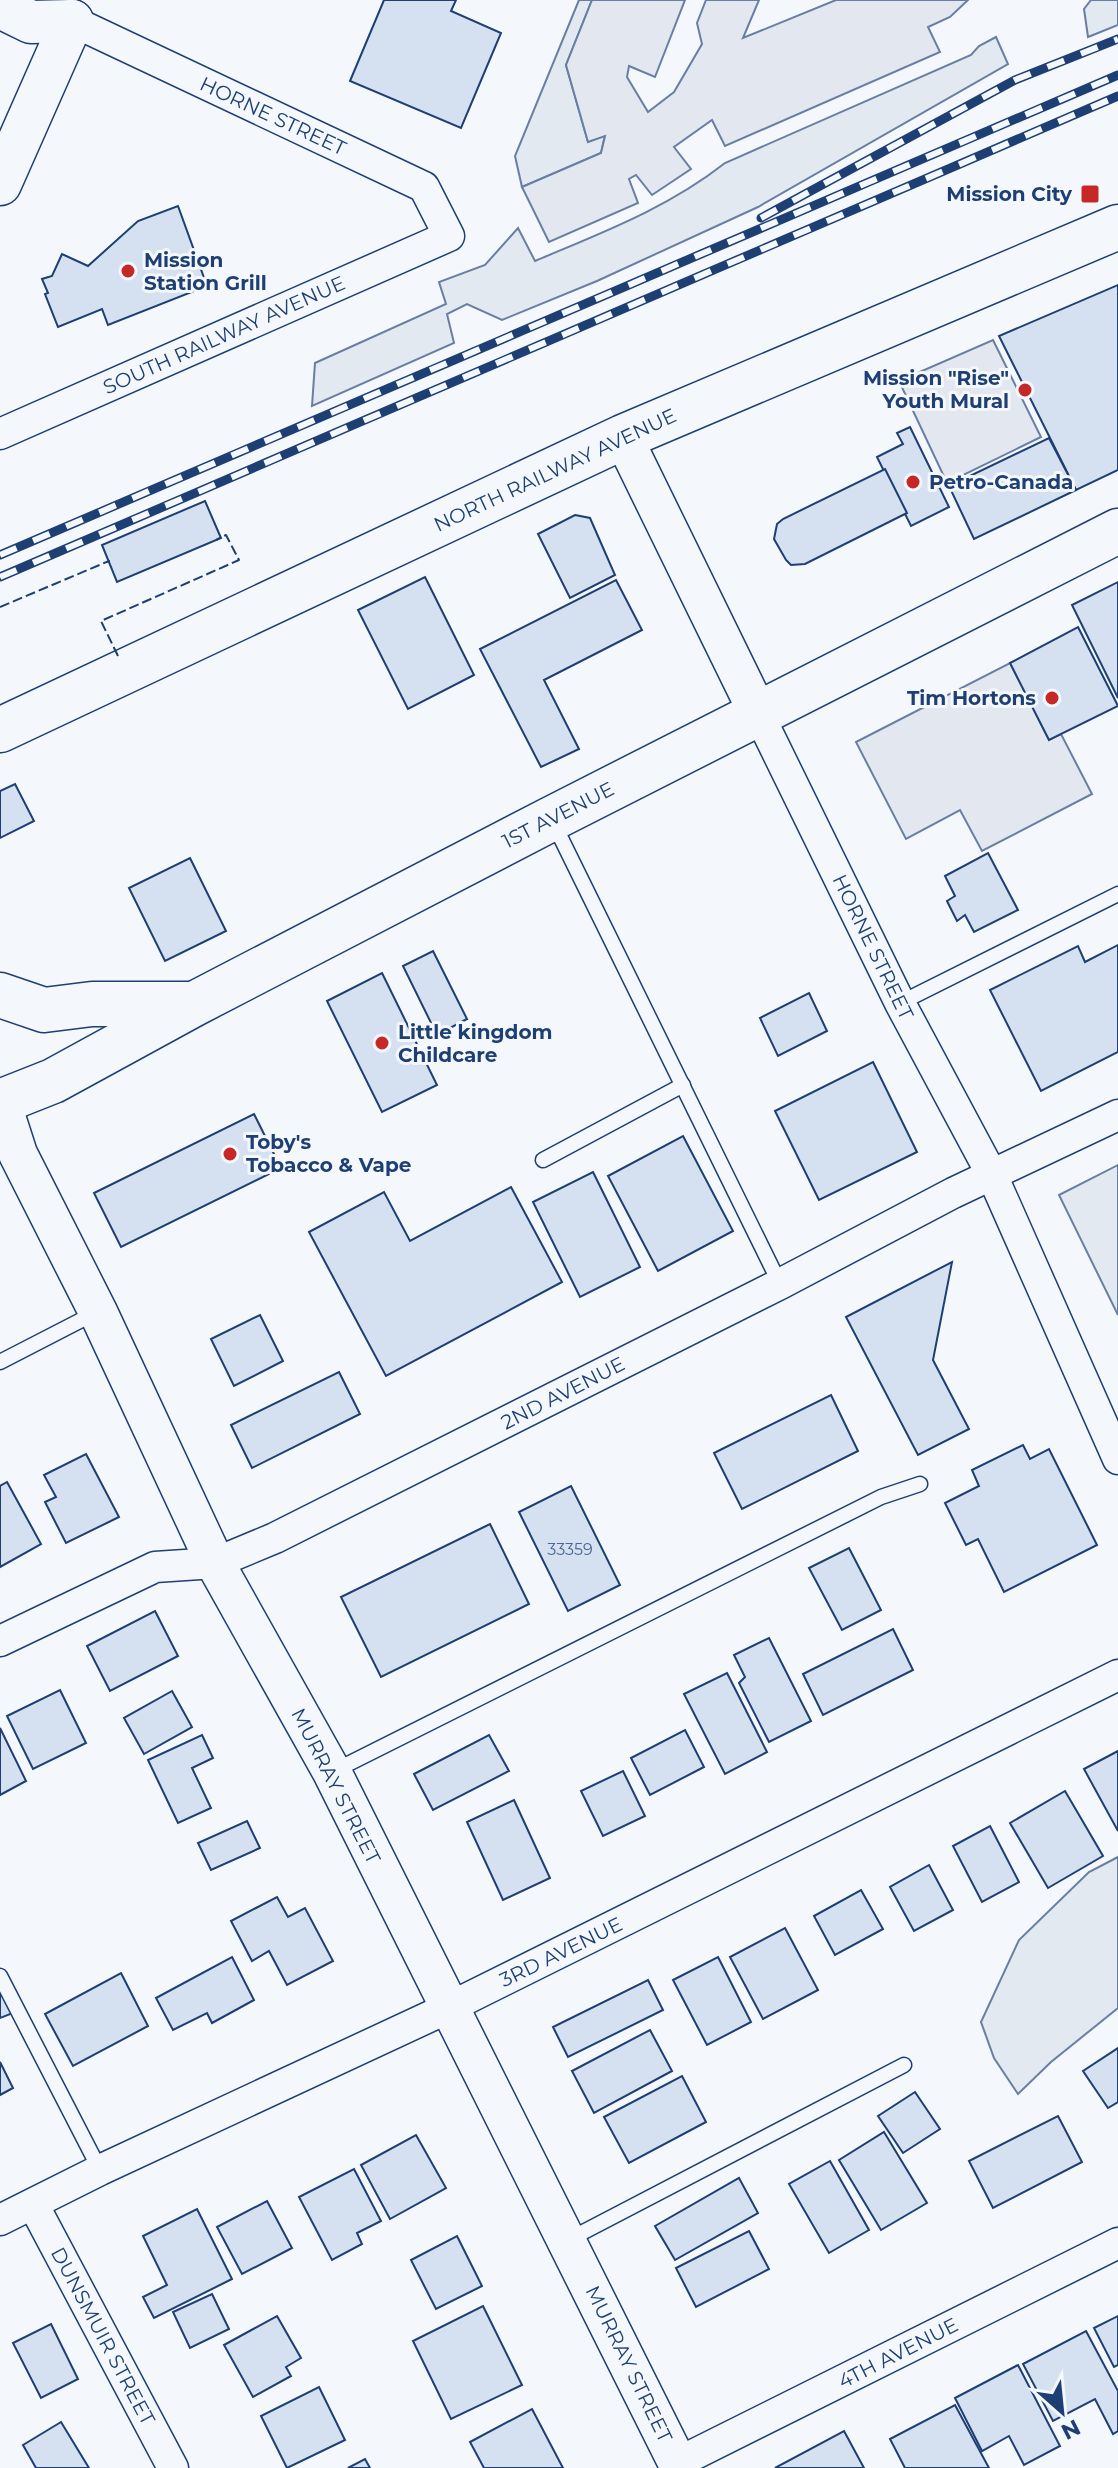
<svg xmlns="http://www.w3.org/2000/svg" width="1118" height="2468" font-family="Montserrat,sans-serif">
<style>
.green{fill:#e3e9f0;stroke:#687fa3;stroke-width:2}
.parking{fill:#e3e8f0;stroke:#687fa3;stroke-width:2}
.building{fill:#d5e0f0;stroke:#1d3f73;stroke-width:2}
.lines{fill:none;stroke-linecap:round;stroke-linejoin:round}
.service-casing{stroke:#1d3f73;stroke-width:17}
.minor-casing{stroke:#1d3f73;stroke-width:33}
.tertiary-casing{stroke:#1d3f73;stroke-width:41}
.secondary-casing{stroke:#1d3f73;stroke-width:45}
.primary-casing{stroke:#1d3f73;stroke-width:47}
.service{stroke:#f4f7fb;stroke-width:14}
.minor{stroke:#f4f7fb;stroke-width:30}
.tertiary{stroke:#f4f7fb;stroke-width:38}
.secondary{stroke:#f4f7fb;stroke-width:42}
.primary{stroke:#f4f7fb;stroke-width:44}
.rail-casing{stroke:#1d3f73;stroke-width:9}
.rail{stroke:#f4f7fb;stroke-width:6;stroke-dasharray:18;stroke-linecap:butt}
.fence{stroke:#1d3f73;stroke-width:2;stroke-dasharray:10 4;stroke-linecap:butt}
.poi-dot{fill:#c62828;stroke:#f4f7fb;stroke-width:3}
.labels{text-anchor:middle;stroke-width:6;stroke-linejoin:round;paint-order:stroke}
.number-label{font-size:16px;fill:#4b6792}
.street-label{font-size:20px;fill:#1d3f73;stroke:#f4f7fb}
.poi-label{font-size:20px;font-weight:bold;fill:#1d3f73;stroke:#f4f7fb;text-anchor:start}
</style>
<rect width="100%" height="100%" fill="#f4f7fb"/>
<g class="green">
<path d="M579,0H592L566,65L588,142L605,135L601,153L522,187L515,156Z"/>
<path d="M1091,0H1118V25L1088,37L1084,9Z"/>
<path d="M996,37L1008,64L758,207L597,281L502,320L467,304L447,314L454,343L312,406L315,363L446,304L439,282L485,265L518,228L535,261C601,233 668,208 725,163L971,55L979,46Z"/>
<path d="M1118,1165V1315L1059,1195Z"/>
<path d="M1118,1857V2008L1051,2062L1018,2094L994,2058L981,2022L1019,1940L1089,1872Z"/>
</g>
<g class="parking">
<path d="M592,0H685L655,77L629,66L627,77L648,112L674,92L702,44L697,23L706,0H759L743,38L836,0H968L950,17L928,27L940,52L725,146L712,120L674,147L691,169L652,195L636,175L629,179L638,203L549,242L522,187L601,153L605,136L588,142L566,65Z"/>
<path d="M993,340L1041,437L947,483L899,381Z"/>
<path d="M1010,663L1049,740L1061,734L1092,794L982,851L960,810L906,839L856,742Z"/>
</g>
<g class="building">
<path d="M384,0H456L451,11L501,33L461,128L350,81Z"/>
<path d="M178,206L207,286L108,325L102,309L58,327L45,294L48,293L42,279L52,276L62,254L88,266L138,221Z"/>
<path d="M1118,285V470L1076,490L999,336Z"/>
<path d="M910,427L949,507L911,526L877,457L903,444L897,433Z"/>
<path d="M1049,438L1076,490L974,539L949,486Z"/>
<path d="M885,469L907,513L805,564L791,565L786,560L774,539L777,524L783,519Z"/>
<path d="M205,501L221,538L117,582L102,545Z"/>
<path d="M575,515L590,518L615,575L570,598L538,534Z"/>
<path d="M425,577L474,675L408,709L358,610Z"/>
<path d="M616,580L642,630L544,680L579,749L541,767L480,649Z"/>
<path d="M1118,582V698L1072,605Z"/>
<path d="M1078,627L1118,706L1049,740L1010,663Z"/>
<path d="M15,784L34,821L0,838V791Z"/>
<path d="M988,853L1018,910L974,932L965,915L957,921L947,901L955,896L945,876Z"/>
<path d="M190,858L226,931L165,961L129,888Z"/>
<path d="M1118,945V1052L1041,1091L990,990L1078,946L1085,962Z"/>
<path d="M433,951L467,1019L437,1035L403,966Z"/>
<path d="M382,973L437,1085L382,1112L327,1001Z"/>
<path d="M809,993L827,1031L778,1056L760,1018Z"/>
<path d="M873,1062L917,1152L819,1200L775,1111Z"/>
<path d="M254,1114L281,1168L121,1247L94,1193Z"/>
<path d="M683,1136L733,1231L658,1271L608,1176Z"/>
<path d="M593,1172L640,1267L580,1297L533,1202Z"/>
<path d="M511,1187L562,1282L386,1376L309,1232L384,1192L410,1241Z"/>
<path d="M952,1262L933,1360L969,1429L918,1455L846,1317Z"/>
<path d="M260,1315L283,1361L234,1386L211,1339Z"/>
<path d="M339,1372L360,1414L252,1468L231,1425Z"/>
<path d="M831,1395L858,1451L742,1509L714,1453Z"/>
<path d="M1023,1445L1030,1459L1049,1449L1097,1545L1004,1592L978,1539L966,1545L945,1503L979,1486L972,1470Z"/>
<path d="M86,1454L119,1517L66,1543L45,1502L56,1497L44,1475Z"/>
<path d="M7,1482L41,1544L0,1567V1486Z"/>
<path d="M571,1486L620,1585L568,1611L519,1512Z"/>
<path d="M490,1524L529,1604L381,1677L341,1597Z"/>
<path d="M849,1548L881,1610L842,1630L809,1568Z"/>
<path d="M155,1611L178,1656L110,1691L87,1646Z"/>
<path d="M893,1629L913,1670L823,1715L803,1674Z"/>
<path d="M769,1638L811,1721L769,1742L739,1683L745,1677L734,1655Z"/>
<path d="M727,1673L767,1752L725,1774L684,1694Z"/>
<path d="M60,1690L86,1743L33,1769L7,1716Z"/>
<path d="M172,1691L192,1727L144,1754L124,1718Z"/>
<path d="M0,1728L26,1781L0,1795Z"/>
<path d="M685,1730L704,1767L650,1795L631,1758Z"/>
<path d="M202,1735L213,1758L192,1768L211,1808L178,1823L148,1760Z"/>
<path d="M489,1735L509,1771L433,1810L414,1774Z"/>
<path d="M1118,1751V1831L1084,1769Z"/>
<path d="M623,1771L645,1816L603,1836L581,1791Z"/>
<path d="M1065,1791L1103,1856L1048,1888L1010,1823Z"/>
<path d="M514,1800L550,1878L503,1900L467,1822Z"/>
<path d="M247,1821L260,1848L211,1870L198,1843Z"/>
<path d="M990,1826L1019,1882L982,1902L953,1846Z"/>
<path d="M929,1865L953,1910L914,1931L890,1887Z"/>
<path d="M861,1890L883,1929L835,1955L814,1916Z"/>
<path d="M277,1897L288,1917L305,1908L333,1961L287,1985L269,1951L252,1961L231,1921Z"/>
<path d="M785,1928L818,1990L763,2019L730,1957Z"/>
<path d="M232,1957L254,2000L212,2023L207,2013L173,2030L156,1998Z"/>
<path d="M718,1957L751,2022L707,2045L673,1980Z"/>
<path d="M121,1973L148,2026L73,2066L45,2014Z"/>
<path d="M648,1980L663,2010L568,2057L553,2027Z"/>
<path d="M0,1983L13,2013L0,2018Z"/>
<path d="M650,2030L672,2071L594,2113L572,2071Z"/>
<path d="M1118,2048V2102L1108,2108L1083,2071Z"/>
<path d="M0,2062L13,2088L0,2095Z"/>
<path d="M682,2076L706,2122L629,2163L604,2117Z"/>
<path d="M915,2092L940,2129L903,2153L878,2116Z"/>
<path d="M1058,2116L1082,2162L993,2208L969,2161Z"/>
<path d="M884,2132L927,2203L881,2230L839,2160Z"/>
<path d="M416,2135L446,2188L390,2219L361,2165Z"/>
<path d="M830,2161L869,2230L829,2253L789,2184Z"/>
<path d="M354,2169L381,2221L357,2233L362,2244L332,2260L299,2197Z"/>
<path d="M739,2178L758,2213L675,2260L655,2226Z"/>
<path d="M267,2201L292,2248L242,2274L217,2227Z"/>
<path d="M197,2209L232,2279L154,2318L143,2297L167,2285L143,2236Z"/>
<path d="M749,2231L769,2269L696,2307L676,2268Z"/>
<path d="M457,2236L482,2286L436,2309L411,2260Z"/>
<path d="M212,2294L229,2329L190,2348L173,2312Z"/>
<path d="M483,2306L522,2385L451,2419L413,2341Z"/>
<path d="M277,2316L301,2358L286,2367L291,2376L253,2397L224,2345Z"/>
<path d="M1118,2316V2365L1114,2367L1094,2328Z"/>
<path d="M51,2324L78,2379L41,2398L13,2343Z"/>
<path d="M1086,2331L1118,2391V2431L1113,2434L1095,2399L1053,2421L1023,2364Z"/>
<path d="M1018,2365L1060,2446L1024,2465L1009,2436L982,2451L955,2398Z"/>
<path d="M319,2387L345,2440L287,2468L261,2416Z"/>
<path d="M955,2405L989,2468H905L890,2439Z"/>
<path d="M532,2409L563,2468H484L470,2442Z"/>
<path d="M61,2422L89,2468H36L23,2445Z"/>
<path d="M844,2431L864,2468H775Z"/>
<path d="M365,2459L370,2468H348Z"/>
</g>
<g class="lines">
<g class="service-casing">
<g id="service">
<path d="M554,824L780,1284"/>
<path d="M900,1003L1118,894"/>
<path d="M543,1160L683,1085"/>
<path d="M0,1362L97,1312"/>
<path d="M332,1772L881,1497L920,1484"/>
<path d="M0,1976L100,2170"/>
<path d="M568,2240L904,2065"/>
</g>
</g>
<g class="minor-casing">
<g id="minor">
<path d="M0,434L449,236L424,187L72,21"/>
<path d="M758,713L900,1003L992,1175L1118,1459"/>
<path d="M0,1641L155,1567L215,1563L275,1538L780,1284L953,1193L1118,1115"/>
<path d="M33,2204L173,2468"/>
<path d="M0,2220L100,2170L448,2008L1118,1675"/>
<path d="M677,2463L1118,2243"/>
</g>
</g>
<g class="tertiary-casing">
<g id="tertiary">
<path d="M623,437L758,713"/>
<path d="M1,1101L18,1154L98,1312L215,1563L332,1772L680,2468"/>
</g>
</g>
<g class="secondary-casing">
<g id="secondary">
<path d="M0,7L31,22L72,21"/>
<path d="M0,184L72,21"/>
</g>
</g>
<g class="primary-casing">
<g id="primary">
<path d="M0,730L623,437L1118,227"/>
<path d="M0,995L44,1010L92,1004H187"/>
<path d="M0,1102L53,1081L194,1004L551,819L1118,531"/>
</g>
</g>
<use href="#service" class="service"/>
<use href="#minor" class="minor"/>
<use href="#tertiary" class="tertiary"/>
<use href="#secondary" class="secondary"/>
<use href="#primary" class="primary"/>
<g class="rail-casing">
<g id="rail">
<path d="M761,218L1015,80L1118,39"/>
<path d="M0,555L1118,75"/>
<path d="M0,577L1118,96"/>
</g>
</g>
<use href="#rail" class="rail"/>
<g class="fence">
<path d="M0,607L109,561V563"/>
<path d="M118,656L101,621L239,560L226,535L216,540"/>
</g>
</g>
<g class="poi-dot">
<rect x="1080" y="184" width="20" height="20" rx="4"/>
<circle cx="128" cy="271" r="8"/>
<circle cx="1025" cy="390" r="8"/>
<circle cx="913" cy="482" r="8"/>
<circle cx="1052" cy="698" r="8"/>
<circle cx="382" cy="1043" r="8"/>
<circle cx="230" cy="1154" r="8"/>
</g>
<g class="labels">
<g class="number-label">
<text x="570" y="1555">33359</text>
</g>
<g class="street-label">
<text transform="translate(273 116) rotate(25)" y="7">HORNE STREET</text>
<text transform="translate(224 335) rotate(-24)" y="7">SOUTH RAILWAY AVENUE</text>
<text transform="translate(555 470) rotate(-25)" y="7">NORTH RAILWAY AVENUE</text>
<text transform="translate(558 815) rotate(-27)" y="7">1ST AVENUE</text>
<text transform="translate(873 947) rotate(64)" y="7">HORNE STREET</text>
<text transform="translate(563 1393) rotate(-27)" y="7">2ND AVENUE</text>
<text transform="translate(336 1786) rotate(63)" y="7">MURRAY STREET</text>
<text transform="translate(561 1952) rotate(-26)" y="7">3RD AVENUE</text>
<text transform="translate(103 2336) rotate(62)" y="7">DUNSMUIR STREET</text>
<text transform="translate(898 2353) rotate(-27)" y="7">4TH AVENUE</text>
<text transform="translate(629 2364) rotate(64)" y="7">MURRAY STREET</text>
</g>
<g class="poi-label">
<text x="1072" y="201" text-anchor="end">Mission City</text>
<text x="144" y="267">Mission<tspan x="144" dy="23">Station Grill</tspan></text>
<text x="1009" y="385" text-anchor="end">Mission "Rise"<tspan x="1009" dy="23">Youth Mural</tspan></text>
<text x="929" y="489">Petro-Canada</text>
<text x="1036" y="705" text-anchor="end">Tim Hortons</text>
<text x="398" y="1039">Little kingdom<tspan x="398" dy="23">Childcare</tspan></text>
<text x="246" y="1149">Toby's<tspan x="246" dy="23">Tobacco &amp; Vape</tspan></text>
</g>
</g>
<g transform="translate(1062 2412) rotate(153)" stroke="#f4f7fb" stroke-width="6" paint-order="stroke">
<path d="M0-6L14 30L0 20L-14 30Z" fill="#1d3f73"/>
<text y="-12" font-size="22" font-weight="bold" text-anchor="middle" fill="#1d3f73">N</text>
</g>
</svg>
